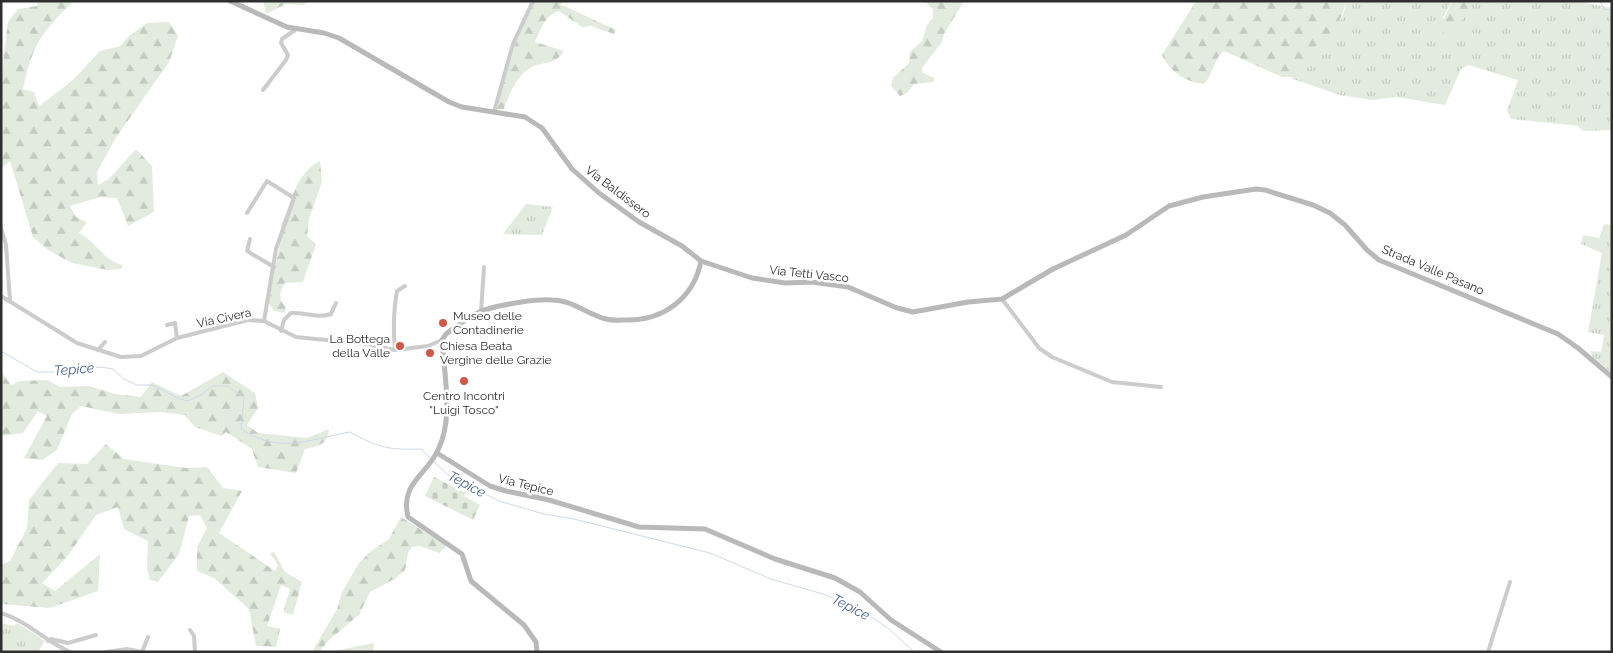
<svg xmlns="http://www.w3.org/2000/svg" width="1613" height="653" font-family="Raleway,sans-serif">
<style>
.grass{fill:url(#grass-tufts)}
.forest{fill:url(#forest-firs)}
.cemetery{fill:url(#cemetery-stones)}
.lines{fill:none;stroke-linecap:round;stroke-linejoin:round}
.stream{stroke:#cdd9e8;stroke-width:1}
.street{stroke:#ccc;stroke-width:4}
.secondary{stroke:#b9b9b9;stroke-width:5}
.poi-dot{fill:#d15747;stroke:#fff;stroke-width:2}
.labels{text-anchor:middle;stroke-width:5;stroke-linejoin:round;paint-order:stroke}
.street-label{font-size:12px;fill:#2f2f2f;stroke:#fff}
.poi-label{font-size:12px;fill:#2f2f2f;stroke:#fff;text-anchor:start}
.water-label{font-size:14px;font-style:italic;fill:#476288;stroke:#fff}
</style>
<defs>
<pattern id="grass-tufts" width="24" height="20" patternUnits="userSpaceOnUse" patternTransform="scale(1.25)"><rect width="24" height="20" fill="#e3ebdf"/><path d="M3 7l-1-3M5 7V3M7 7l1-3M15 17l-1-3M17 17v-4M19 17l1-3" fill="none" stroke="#c3cac0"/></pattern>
<pattern id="forest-firs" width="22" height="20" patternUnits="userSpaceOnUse" patternTransform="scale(1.25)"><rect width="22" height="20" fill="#e3ebdf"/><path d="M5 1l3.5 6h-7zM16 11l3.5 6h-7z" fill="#c3cac0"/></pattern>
<pattern id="cemetery-stones" width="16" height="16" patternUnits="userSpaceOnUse" patternTransform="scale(1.25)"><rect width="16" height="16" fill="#e3ebdf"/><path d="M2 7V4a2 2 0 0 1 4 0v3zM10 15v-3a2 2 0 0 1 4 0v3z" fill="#c3cac0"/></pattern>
</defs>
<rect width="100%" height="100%" fill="#fff"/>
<g class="grass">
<path d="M1347,1H1452L1442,19L1469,7L1474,1H1576L1612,8V130L1583,131L1578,126L1570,125L1511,119L1507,111L1518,80L1468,65L1461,69L1445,105L1397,97L1372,100L1340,95L1290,78L1298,76L1342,18Z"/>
<path d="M526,204L553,207L542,235L503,234Z"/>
<path d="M1604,224L1612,225V373L1593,357L1590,351L1601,352L1604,335L1588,332L1602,253L1581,244L1583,235L1599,238Z"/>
<path d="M1,623L14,626L17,623L45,641L38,652H1Z"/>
<path d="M374,643L373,652H329Z"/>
</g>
<g class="forest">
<path d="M38,1H74C41,33 33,43 23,89L34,92L39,106L73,80L100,51L120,46L129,36L147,23L169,22L178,36L169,62L115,139L97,172L98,185L109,179L136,149L152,166L154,212L128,226L117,198L100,197L70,206L76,217L87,222L79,233C98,243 102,260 123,265L121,269L108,270L72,263L48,250L33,237L10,161L1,169V90L4,53L8,22L18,9L37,6Z"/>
<path d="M263,1H309L304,5L286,4L266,14Z"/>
<path d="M534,1H566L560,4L616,30L614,34L591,26L582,27L559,11C545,15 541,29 535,42L564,51C556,63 550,62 537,65C519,70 509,94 504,109L496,110L515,45Z"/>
<path d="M925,1H964L944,34L942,42L922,68L923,73L934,78V82L914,84L907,93L900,96L891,86L893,78L909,63L910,52L922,41L927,25L933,18V10Z"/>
<path d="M1196,1H1347L1338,25L1298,77H1282L1224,51C1213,59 1214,74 1204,84C1185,82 1170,72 1162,55Z"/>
<path d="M1452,1H1474L1452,34H1444L1440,28Z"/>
<path d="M320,161L322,182L309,219L307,236L316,244L303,282L285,283C280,291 277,300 286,306L285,313L274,311L267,301L283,231L281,225C292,202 295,174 320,161Z"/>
<path d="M1,372L11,385L20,381L47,380L60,387L89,386L115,394L141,397L152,382L181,396L223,372L255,393L258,408L247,425L258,433L307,438L329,429C328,445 318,446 305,449L296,473L258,467L252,449L226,432L221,436L195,427L185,415L160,412L118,414L81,406L72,414L57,450L42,460L24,458L47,416L38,411L23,433L1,436Z"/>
<path d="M106,444L124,459L186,468L207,467L223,488L242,491L219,533L275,571L278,565L270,553L274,552L285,572L302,582L293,615L283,612L290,589L281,585L267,626L280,629L276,647L256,646L249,609L214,578L197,571V547L207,528L200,515L189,516L179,554L158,582L150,580L147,568L148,541L124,529L118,507L96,515L67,557L42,583L55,591L100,554L98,591L50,608L1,604V565L10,561L27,528L29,500L58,463L87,464Z"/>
<path d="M401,517L446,545L445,548L439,553L420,546L412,547L408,553L405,570L396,578L370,592L359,615L329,640L319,652H312L337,609L342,592L359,563L370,552L389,539Z"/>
</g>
<path class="cemetery" d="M434,477L466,493L464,496L480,505L473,520L425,496Z"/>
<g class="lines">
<g class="stream">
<path d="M1600,1L1604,9L1612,10"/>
<path d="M1,351L37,372H60L101,367L113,369L124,379L137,385H152L180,399L188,401L201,395L212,386H228L244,398L241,429C280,455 310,439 350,432C379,448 389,450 421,449L430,458"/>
<path d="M433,461L448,475L499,501L544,514L574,519L710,553L771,579L823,594L856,607L888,628L914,652"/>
</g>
<g class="street">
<path d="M263,90L286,60L288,55L281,43L282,39L295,30"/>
<path d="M494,112L513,44L533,1"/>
<path d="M247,213L267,181L294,198L276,249L264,321"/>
<path d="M1,228L6,245L10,301"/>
<path d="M250,239L247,251L274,267"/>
<path d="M1,296L77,343L121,357L141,356L177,338L248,320L264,321L296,337L366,344L395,350L428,346L442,340"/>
<path d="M1002,299L1039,348L1052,357L1112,382L1161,387"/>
<path d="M481,312L484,267"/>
<path d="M211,324L234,322"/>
<path d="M167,325L175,323L177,338"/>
<path d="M281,331L284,320L291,313C304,312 317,319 331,314L336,303"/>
<path d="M98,350L105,342"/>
<path d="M395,350C393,329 393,312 397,291L405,286"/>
<path d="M1,613C27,621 45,641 70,652"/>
<path d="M190,630L194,636L195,652"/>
<path d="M48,641L51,639L68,643L96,635"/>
<path d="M106,652L127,649L142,652"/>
<path d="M142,652L148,637"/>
<path d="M1488,652L1510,582"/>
</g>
<g class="secondary">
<path d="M230,1L287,27L324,33L339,38L449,102L462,107L525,117L542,128L572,169L599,193L639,222L682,246L701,261L752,278L785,283L812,282L848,287L897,308L913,312L968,302L1002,299L1053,269L1126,235L1169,206L1203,197L1256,189L1265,190L1313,205L1330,213L1345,225L1367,250L1379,260L1558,334L1578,348L1612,377"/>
<path d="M437,453L490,486L506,491L549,500L639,527L705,529L775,559L835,578L860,592L891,620L941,652"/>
<path d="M537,652L536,642L524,625L471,581L462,554L408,517C400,483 426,476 438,450C454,418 444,374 442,340L446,334C459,325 473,313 488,309C504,304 536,299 552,300C572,300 587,314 606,319C613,321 621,320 628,320C665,320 694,297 701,261"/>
</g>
</g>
<g class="poi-dot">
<circle cx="443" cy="323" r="5"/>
<circle cx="400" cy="346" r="5"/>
<circle cx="430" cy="353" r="5"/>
<circle cx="464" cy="381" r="5"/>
</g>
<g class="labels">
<g class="street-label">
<text transform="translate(618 192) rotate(37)" y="4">Via Baldissero</text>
<text transform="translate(1433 270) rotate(23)" y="4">Strada Valle Pasano</text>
<text transform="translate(809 274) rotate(6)" y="4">Via Tetti Vasco</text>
<text transform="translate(224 318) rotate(-12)" y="4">Via Civera</text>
<text transform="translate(526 485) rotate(14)" y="4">Via Tepice</text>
</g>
<g class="poi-label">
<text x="453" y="320">Museo delle<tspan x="453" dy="14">Contadinerie</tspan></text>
<text x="390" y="343" text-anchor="end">La Bottega<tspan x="390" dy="14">della Valle</tspan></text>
<text x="440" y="350">Chiesa Beata<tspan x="440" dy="14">Vergine delle Grazie</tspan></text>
<text x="464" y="400" text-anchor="middle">Centro Incontri<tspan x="464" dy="14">"Luigi Tosco"</tspan></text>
</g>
<g class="water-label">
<text transform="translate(74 369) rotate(-4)" y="5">Tepice</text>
<text transform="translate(467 484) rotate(28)" y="5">Tepice</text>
<text transform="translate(851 607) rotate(27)" y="5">Tepice</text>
</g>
</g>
<rect width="1613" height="653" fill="none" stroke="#2f2f2f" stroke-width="5"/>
</svg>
